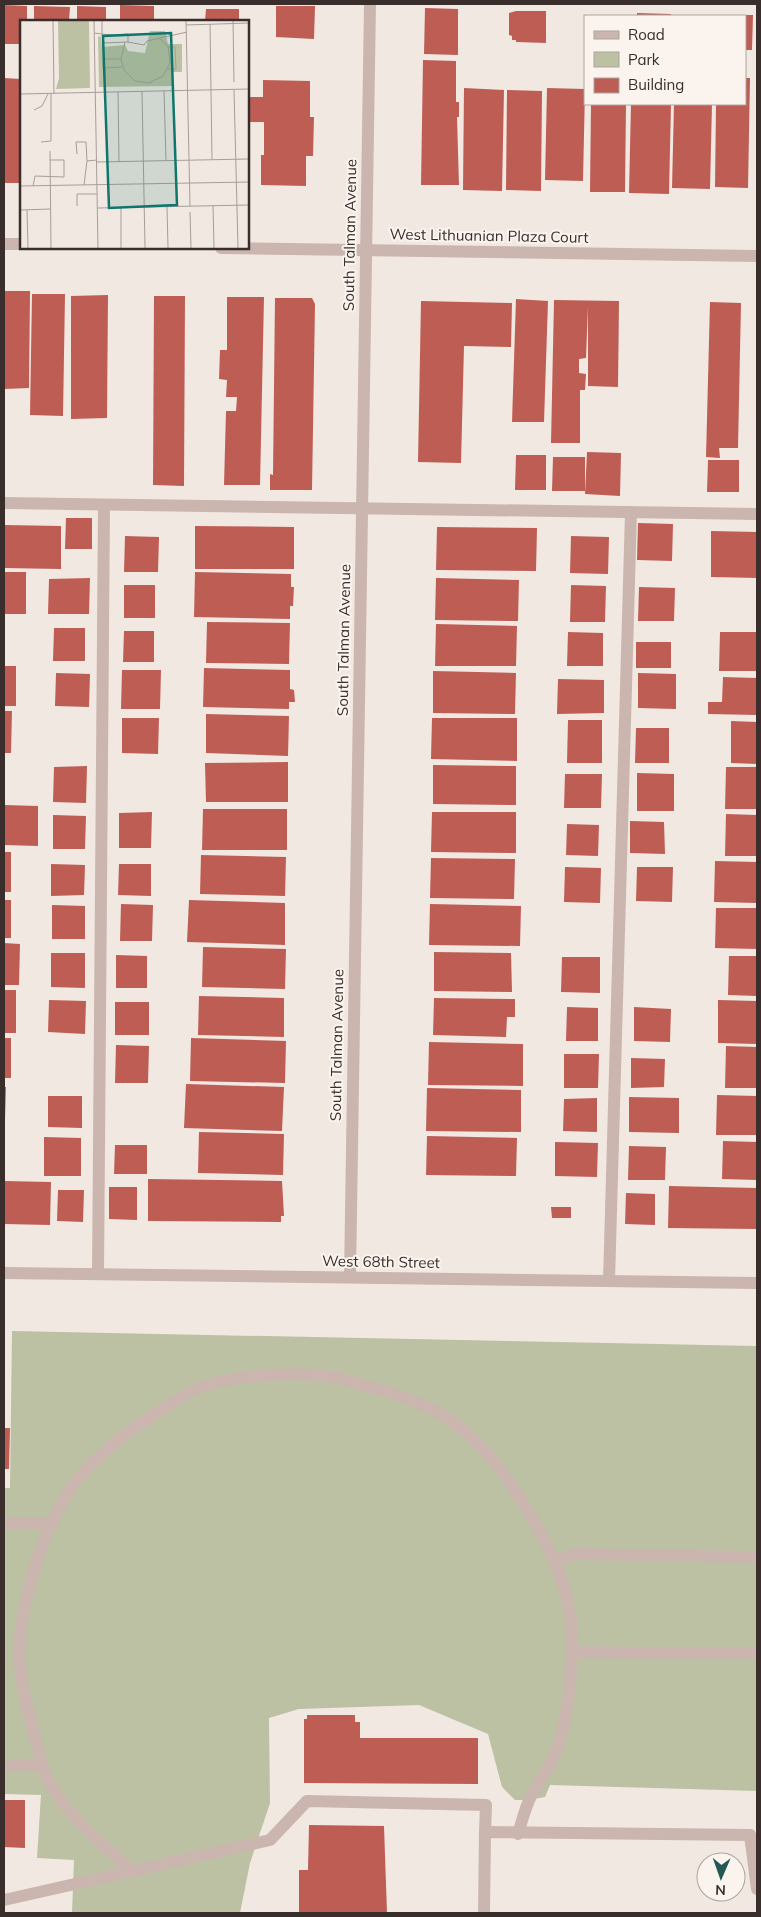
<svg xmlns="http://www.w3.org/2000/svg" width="761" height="1917" font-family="Mulish,sans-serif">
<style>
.green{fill:#bbc1a2}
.building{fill:#be5d54}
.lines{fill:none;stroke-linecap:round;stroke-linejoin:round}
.lane{stroke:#cab6ae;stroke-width:12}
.street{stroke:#cab6ae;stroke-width:12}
.labels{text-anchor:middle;stroke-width:4;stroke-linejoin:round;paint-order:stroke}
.street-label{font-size:15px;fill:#392e2c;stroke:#faf3ee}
.inset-road{fill:none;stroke:#a89e99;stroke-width:1}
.view{fill:#0f766e;fill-opacity:0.15;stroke:#0f766e;stroke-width:2.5}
.inset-edge{fill:none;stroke:#392e2c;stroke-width:2.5}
</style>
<rect width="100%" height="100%" fill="#f2e8e2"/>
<path class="green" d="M12,1331L757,1346V1791L550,1785L545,1797L529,1800H515L502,1787L488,1734L419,1705L299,1709L269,1718L270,1803L250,1863L240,1913H72L74,1860L37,1858L41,1795L4,1794V1488H10Z"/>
<g class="building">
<path d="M4,5L27,6V21H21V44H4Z"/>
<path d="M120,5L154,6V21H120Z"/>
<path d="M34,6L70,7L69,21H34Z"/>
<path d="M77,6L106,7V21H77Z"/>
<path d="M276,6H315L314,39L276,37Z"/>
<path d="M425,8L458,9V55L424,54Z"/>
<path d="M206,9H239V21H205Z"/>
<path d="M516,11H546V43L516,42V40H512V36L509,35V13Z"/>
<path d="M637,13L671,14V16H637Z"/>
<path d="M745,15H753L752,50H745Z"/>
<path d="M423,60L456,61V102H459V117H457L459,185H421Z"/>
<path d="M4,78L21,79V183H4Z"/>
<path d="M745,78H750L748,188L715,187L716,104H745Z"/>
<path d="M263,80L310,81V117H314L313,156H306V186L261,185V155H264V122H248V97H263Z"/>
<path d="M464,88L504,90L502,191L463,190Z"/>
<path d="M547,88L585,89L583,181L545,180Z"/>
<path d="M507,90L542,91L541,191L506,190Z"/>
<path d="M591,104H626L625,192H590Z"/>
<path d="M631,104H671L669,194L629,193Z"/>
<path d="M674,104H712L710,189L672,188Z"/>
<path d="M4,291H30L29,388L4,389Z"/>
<path d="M32,294H65L63,416L30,415Z"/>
<path d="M108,295L107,418L71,419V296Z"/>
<path d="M154,296H185L184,486L153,485Z"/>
<path d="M227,297H264L260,485H224L226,411H236L237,397H226L227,380L219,379L220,350H227Z"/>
<path d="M275,298H312L315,304L312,490H270V474L273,475Z"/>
<path d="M516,299L548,301L544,422H512Z"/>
<path d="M554,300L619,301L618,387L588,386V307L586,358L579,359V373L586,374L585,390H580V443H551Z"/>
<path d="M421,301L512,303L511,347L464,346L461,463L418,462Z"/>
<path d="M710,302L741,303L738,448H719L720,458L706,457Z"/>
<path d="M587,452L621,453L620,496L585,494Z"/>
<path d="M516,455H546V490H515Z"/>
<path d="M553,457H585V491H552Z"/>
<path d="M708,460H739V492H707Z"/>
<path d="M66,518H92V549H65Z"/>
<path d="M638,523L673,524L672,561L637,560Z"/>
<path d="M4,525L61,526V569L4,568Z"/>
<path d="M195,526L294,527V569H195Z"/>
<path d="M437,527L537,528L536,571L436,570Z"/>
<path d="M711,531L757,532V578L711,577Z"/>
<path d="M125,536L159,537L158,572H124Z"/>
<path d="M571,536L609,537L608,574L570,573Z"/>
<rect x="4" y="572" width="22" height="42"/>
<path d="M195,572L291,574V587H294L293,606H290V619L194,617Z"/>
<path d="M90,578L89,614H48L49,579Z"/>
<path d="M436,578L519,580L518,621L435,620Z"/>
<rect x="124" y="585" width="31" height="33"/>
<path d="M571,585L606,586L605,622H570Z"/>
<path d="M639,587L675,588L674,621H638Z"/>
<path d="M207,622L290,623L289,664L206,663Z"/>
<path d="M436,624L517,626L516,666H435Z"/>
<path d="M54,628H85V661H53Z"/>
<path d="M124,631H154V662H123Z"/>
<path d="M568,632L603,633V666H567Z"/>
<path d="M720,632H757V671H719Z"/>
<rect x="636" y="642" width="35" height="26"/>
<rect x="4" y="666" width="12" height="40"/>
<path d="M204,668L290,670V689L294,690L295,702H289V709L203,707Z"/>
<path d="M122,670H161L160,709H121Z"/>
<path d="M433,671L516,673L515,714L433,713Z"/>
<path d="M56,673L90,674L89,707L55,706Z"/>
<path d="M638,673L676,674V709L638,708Z"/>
<path d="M723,677L757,678V715L708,714V702H722Z"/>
<path d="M558,679L604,680V713L557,714Z"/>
<path d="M4,711H12L11,753H4Z"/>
<path d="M206,714L289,716L288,756L206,753Z"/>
<path d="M122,718H159L158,754L122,753Z"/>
<path d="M432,718H517V761L431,759Z"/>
<path d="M568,720H602V763H567Z"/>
<path d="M731,721L757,722V764L731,763Z"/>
<path d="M636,728H669V763H635Z"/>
<path d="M288,762V802H206L205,763Z"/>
<path d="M433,765L516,766V805L433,804Z"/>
<path d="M87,766L86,803L53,802L54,767Z"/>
<path d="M726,767H757V809H725Z"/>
<path d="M637,773L674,774V811H637Z"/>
<path d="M565,774H602L601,808H564Z"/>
<path d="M4,805L38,806V846L4,845Z"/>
<path d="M203,809H287V850H202Z"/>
<path d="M152,812L151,848H119V813Z"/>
<path d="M432,812H516V853L431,852Z"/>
<path d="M726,814L757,815V856H725Z"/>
<path d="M53,815L86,816L85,849H53Z"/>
<path d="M630,821L664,822L665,854L630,853Z"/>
<path d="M567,824L599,825L598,856L566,855Z"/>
<rect x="4" y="852" width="7" height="40"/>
<path d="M201,855L286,857L285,896L200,894Z"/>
<path d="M431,858L515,859L514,899L430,898Z"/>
<path d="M715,861L757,862V903L714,902Z"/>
<path d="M51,864L85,865L84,895L51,896Z"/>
<path d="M119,864H151V896L118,895Z"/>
<path d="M565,867L601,868L600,903L564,902Z"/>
<path d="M637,867H673L672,902L636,901Z"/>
<rect x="4" y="900" width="7" height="38"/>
<path d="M189,900L285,903V945L187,942Z"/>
<path d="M121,904L153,905L152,941H120Z"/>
<path d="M430,904L521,906L520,946L429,945Z"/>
<path d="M52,905L85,906V939H52Z"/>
<path d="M716,908H757V949L715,948Z"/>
<path d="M4,943L20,944L19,985H4Z"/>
<path d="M203,947L286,949L285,989L202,987Z"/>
<path d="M434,952L511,953L512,992L434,991Z"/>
<path d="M51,953H85V988L51,987Z"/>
<path d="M116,955L147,956V988H116Z"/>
<path d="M729,956H757V996L728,995Z"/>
<path d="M562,957H600V993L561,992Z"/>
<rect x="4" y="990" width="12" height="43"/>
<path d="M199,996L284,998V1037L198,1035Z"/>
<path d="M434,998L515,999V1017H507L506,1037L433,1035Z"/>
<path d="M49,1000L86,1001L85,1034L48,1032Z"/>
<path d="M718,1000L757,1001V1044L718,1043Z"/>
<rect x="115" y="1002" width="34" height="33"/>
<path d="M567,1007L598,1008V1041H566Z"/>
<path d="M634,1007L671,1009L670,1042L634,1041Z"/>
<rect x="4" y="1038" width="7" height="40"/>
<path d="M191,1038L286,1041L285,1083L190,1081Z"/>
<path d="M429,1042L523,1044V1086L428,1085Z"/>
<path d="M116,1045L149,1046L148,1083H115Z"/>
<path d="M726,1046L757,1047V1088H725Z"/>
<path d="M564,1054H599L598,1088H564Z"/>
<path d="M631,1058L665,1059L664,1087L631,1088Z"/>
<path d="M186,1084L284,1087L282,1131L184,1128Z"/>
<path d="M4,1087H6L5,1120H4Z"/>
<path d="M427,1088L521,1090V1132L426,1131Z"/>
<path d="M717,1095L757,1096V1135H716Z"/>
<path d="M48,1096H82V1128L48,1127Z"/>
<path d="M629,1097L679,1098V1133L629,1132Z"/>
<path d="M597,1098V1132L563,1131L564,1099Z"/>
<path d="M199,1132L284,1134L283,1175L198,1173Z"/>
<path d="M427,1136L517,1138L516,1176L426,1175Z"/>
<path d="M44,1137L81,1138V1176H44Z"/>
<path d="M723,1141L757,1142V1180L722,1179Z"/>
<path d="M555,1142L598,1143L597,1177L555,1176Z"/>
<path d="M115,1145H147V1174H114Z"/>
<path d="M629,1146L666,1147L665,1180H628Z"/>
<path d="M148,1179L282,1181L284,1216H281V1222L148,1221Z"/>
<path d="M4,1181L51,1182L50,1225L4,1224Z"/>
<path d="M669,1186L757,1188V1229L668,1228Z"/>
<path d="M109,1187H137V1220L109,1219Z"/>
<path d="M58,1190H84L83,1222L57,1221Z"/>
<path d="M626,1193L655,1194V1225L625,1224Z"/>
<path d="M551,1207H571V1218H552Z"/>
<path d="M4,1428H10L9,1469H4Z"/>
<path d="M307,1715H355V1722H360V1738H478V1784L304,1783V1719H307Z"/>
<path d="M4,1800H25V1848L4,1847Z"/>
<path d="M309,1825L384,1826L387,1913H299V1870H308Z"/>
</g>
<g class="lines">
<g class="lane">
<path d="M4,503L757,514"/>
<path d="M98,1274L104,505"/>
<path d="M609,1281L631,512"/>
<path d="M4,1523L53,1524"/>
<path d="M554,1560L576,1554L757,1557"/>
<path d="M572,1652L757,1654"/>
<path d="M4,1766H43"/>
<path d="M133,1872C104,1846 61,1810 45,1774C40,1760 37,1743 33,1729C28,1708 21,1686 20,1664C17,1611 41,1533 71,1488C92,1458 125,1433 155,1414C169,1405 185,1393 201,1387C237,1374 301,1371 338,1378C349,1380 359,1385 370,1387C439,1404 478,1432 516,1492C545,1536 574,1590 572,1645C571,1678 568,1718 557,1750C551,1766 539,1781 531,1796C525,1808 522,1821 518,1834"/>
<path d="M4,1900L270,1840L307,1801L486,1805L485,1832"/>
<path d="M484,1913L485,1832L750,1835L757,1889"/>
</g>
<g class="street">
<path d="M4,244H21"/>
<path d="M221,248L757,256"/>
<path d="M4,1273L757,1283"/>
<path d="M350,1277L370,4"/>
</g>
</g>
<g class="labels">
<g class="street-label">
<text transform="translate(350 235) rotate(-89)" y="5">South Talman Avenue</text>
<text transform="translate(489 236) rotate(1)" y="5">West Lithuanian Plaza Court</text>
<text transform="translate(344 640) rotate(-89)" y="5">South Talman Avenue</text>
<text transform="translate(337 1045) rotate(-89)" y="5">South Talman Avenue</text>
<text transform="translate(381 1262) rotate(1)" y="5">West 68th Street</text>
</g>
</g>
<g transform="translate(20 20)">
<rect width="229" height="229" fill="#f2e8e2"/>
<path d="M38,0H69L70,68L36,69L39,58ZM130,11H145L148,24H162V52H152V66L79,67L78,16L81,17L82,27L105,25L108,31L125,33Z" fill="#bbc1a2"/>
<path class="inset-road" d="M33,0L34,74M74,0L78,228M166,0L170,186M213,0L214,62M190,4L192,139M166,5L229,3M74,13L82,14L93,15L108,14V22L84,23L82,14V0M105,22L101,39L104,50L115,61L129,63L143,56L150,43L148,26L139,18M108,22L124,25L127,21L167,12M101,39H83V48L102,47M148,49H156L155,27H148M214,70L218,228M144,71L146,140M98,72L99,141M122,72L125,228M0,74L229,69M14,90L22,86L28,74M21,122L31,121V74M30,131L31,228M57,134L56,122H66L67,141L77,140M77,142L229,139M64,165L67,141M0,166L229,162M13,166L15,156L44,157V140H30M57,186V174H77M193,186L194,228M147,187L148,228M78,188L229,185M101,188V228M0,190L31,189M7,190L8,228M170,192L171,228"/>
<path class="view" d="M151,13L157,185L89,188L83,16Z"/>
<rect width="229" height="229" class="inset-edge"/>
</g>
<rect width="761" height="1917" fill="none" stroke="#392e2c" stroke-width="10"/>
<rect x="584" y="15" width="162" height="90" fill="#faf3ee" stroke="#ada4a0"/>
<rect x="594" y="31" width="25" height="8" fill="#cab6ae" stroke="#ada4a0"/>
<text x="628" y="40" font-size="15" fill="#392e2c">Road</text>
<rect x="594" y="52" width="25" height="15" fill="#bbc1a2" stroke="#ada4a0"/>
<text x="628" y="65" font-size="15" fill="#392e2c">Park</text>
<rect x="594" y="78" width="25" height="15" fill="#be5d54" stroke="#ada4a0"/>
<text x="628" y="90" font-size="15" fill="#392e2c">Building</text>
<g transform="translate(721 1877) rotate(182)"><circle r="24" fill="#faf3ee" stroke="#ada4a0"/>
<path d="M0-4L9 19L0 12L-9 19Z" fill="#245853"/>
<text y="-8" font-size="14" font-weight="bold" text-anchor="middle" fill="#392e2c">N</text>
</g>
</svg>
